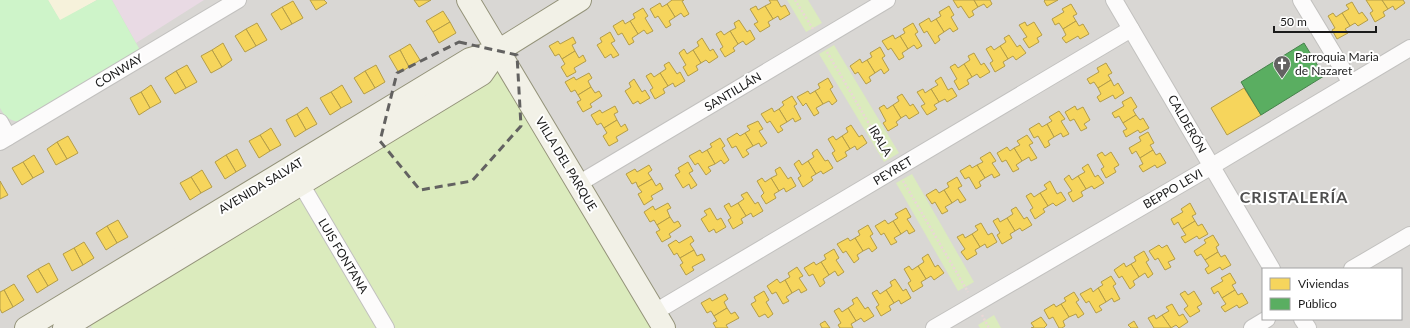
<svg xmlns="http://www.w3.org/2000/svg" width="1410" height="328" font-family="Lato,sans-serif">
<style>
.residential{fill:#d9d7d4;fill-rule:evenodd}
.industrial{fill:#e9dae4}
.education{fill:#f6f2db}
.grass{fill:#dbebbd}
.park{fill:#cef4c9}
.homes{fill:#f6d55c;stroke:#b49d48}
.public{fill:#5aae61;stroke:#47824c}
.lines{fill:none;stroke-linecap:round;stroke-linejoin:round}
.street-casing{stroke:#c2c1bf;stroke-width:18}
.secondary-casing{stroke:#94937a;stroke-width:24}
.path{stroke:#ead7d6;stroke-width:2.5;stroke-dasharray:2 2;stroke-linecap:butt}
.street{stroke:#fcfbfb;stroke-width:16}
.secondary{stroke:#f2f1e7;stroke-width:22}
.marked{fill:none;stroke:#636261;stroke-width:3;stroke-dasharray:8 5;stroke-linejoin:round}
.labels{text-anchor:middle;stroke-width:4;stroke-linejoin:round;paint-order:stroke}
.poi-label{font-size:12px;fill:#1b1b1b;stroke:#fff;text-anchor:start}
.street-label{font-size:12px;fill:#1b1b1b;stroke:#fff}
.district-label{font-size:16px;font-weight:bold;letter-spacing:1px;fill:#4e4e4e;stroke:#fff}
</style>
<rect width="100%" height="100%" fill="#eae7e2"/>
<path class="residential" d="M0,0H1410V328H0ZM1263,269H1401V319H1263Z"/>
<path class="industrial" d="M112,0H204L136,43Z"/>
<path class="education" d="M48,0H97L60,21Z"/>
<g class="grass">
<path d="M787,0H808L822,23L806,32Z"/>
<path d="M834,45L899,153L884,162L819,54Z"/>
<path d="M498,51L664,328H92L85,316Z"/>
<path d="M912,174L974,282L958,291L896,183Z"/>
<path d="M994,315L1001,328H980L978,325Z"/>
</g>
<path class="park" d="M0,0H48L60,20L97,0H112L141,52L22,122C11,121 6,119 0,108Z"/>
<g class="homes">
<path d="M310,0H324L327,3L316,10Z"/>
<path d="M414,0H431L419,7Z"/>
<path d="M672,0H684L682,1L689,14L684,17L681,13L675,17L667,4Z"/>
<path d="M769,0H777L781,7L785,5L790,14L780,20L778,16L773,19L765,6L771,3Z"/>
<path d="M953,0H974L978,7L972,11L974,15L969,18L961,6L958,8Z"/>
<path d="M974,0H990L992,4L987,8L984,4L978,7Z"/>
<path d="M1045,0H1058L1047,6L1044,1Z"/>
<path d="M1366,0H1382L1388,9L1383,12L1385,16L1375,22L1370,13L1373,11Z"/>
<path d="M1382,0H1403L1405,3L1395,10L1393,6L1388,9Z"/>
<path d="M293,1L303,18L292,24L282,7Z"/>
<path d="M1352,2L1359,14L1362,12L1368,20L1358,26L1355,23L1350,26L1342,13L1349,9L1346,5Z"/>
<path d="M660,3L662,7L667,4L675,17L669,21L671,25L666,28L658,16L655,18L650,9Z"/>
<path d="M1071,4L1077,14L1073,16L1076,21L1063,29L1059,23L1055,25L1052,19L1064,12L1062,9Z"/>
<path d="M756,6L758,10L765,6L773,19L768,22L770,26L760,32L754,24L758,22L750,9Z"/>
<path d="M949,6L954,15L951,17L958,29L953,32L950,28L944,32L936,19L941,16L939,12Z"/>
<path d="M282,7L292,24L281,30L271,14Z"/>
<path d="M643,8L648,16L645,18L653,31L647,34L644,30L638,34L630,21L635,18L633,14Z"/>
<path d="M443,11L450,22L433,32L426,21Z"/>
<path d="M1333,13L1336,17L1342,13L1350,26L1345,29L1348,33L1337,39L1332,30L1335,28L1328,16Z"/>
<path d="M929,18L931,22L936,19L944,32L938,36L940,40L935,44L927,31L924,33L919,24Z"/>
<path d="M623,20L625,24L630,21L638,34L632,38L634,42L629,45L622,33L618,35L613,26Z"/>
<path d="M739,20L747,32L750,30L755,39L746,45L743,41L738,44L730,31L736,28L734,23Z"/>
<path d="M1076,21L1079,26L1083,24L1089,34L1080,39L1078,36L1066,43L1062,38L1066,35L1063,29Z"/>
<path d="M450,22L456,33L439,43L433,32Z"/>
<path d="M1025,22L1027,26L1034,22L1042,35L1037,38L1039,42L1029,48L1023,39L1027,37L1019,25Z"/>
<path d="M257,23L267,40L256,46L246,29Z"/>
<path d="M913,23L918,32L915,34L922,46L917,49L914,45L908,49L900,36L905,33L903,29Z"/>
<path d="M246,29L256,46L245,52L235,36Z"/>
<path d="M721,31L724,35L730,31L738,44L733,48L735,51L725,57L720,49L723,47L716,34Z"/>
<path d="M610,32L615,41L611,43L619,55L613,58L611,54L605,58L597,45L602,42L600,38Z"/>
<path d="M893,35L895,39L900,36L908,49L902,53L904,57L899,60L891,48L888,50L882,41Z"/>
<path d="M1009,35L1017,47L1020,45L1026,53L1016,60L1013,56L1008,59L1000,46L1006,42L1004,38Z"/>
<path d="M573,37L576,43L572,45L575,51L562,59L559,54L555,56L549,46L558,41L560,44Z"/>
<path d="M702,38L710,51L713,49L718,57L709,63L706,60L701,63L693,50L699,46L697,42Z"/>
<path d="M223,43L232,60L222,67L212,50Z"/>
<path d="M410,44L420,60L409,67L400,50Z"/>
<path d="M991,46L994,50L1000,46L1008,59L1003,62L1005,66L995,72L990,63L993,61L986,49Z"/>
<path d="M880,47L885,56L882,58L889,70L884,74L881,69L875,73L867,60L872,57L870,53Z"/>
<path d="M684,49L687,54L693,50L701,63L696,66L698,70L688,76L683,67L686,65L679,53Z"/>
<path d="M212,50L222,67L211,73L201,56Z"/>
<path d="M400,50L409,67L399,73L389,56Z"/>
<path d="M575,51L579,58L583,55L586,61L574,68L576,72L567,77L561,67L565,64L562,59Z"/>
<path d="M974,53L981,65L984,63L990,72L980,78L977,74L972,77L964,64L970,60L968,56Z"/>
<path d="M860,59L862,63L867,60L875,73L869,77L871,81L866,84L858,72L855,74L850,66Z"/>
<path d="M669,62L677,74L680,72L685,81L675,87L673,83L668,86L660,73L666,69L664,65Z"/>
<path d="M1106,63L1112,73L1108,75L1111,80L1098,88L1094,82L1090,84L1087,79L1099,72L1097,68Z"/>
<path d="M955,64L958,68L964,64L972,77L967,80L969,84L959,90L954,81L957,79L950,67Z"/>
<path d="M187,65L197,82L186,88L176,71Z"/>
<path d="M376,65L385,82L375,88L365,71Z"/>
<path d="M176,71L186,88L175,94L165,78Z"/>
<path d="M365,71L375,88L364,94L354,78Z"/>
<path d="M589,73L592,78L588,81L591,87L578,95L575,90L571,92L565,82L574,77L576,80Z"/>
<path d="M651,73L654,77L660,73L668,86L663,89L665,93L655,99L650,90L653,88L646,76Z"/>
<path d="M941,77L948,90L952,88L957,96L947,102L945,99L939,102L931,89L938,85L935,81Z"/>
<path d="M828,78L833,87L830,89L837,101L832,105L829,101L823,104L815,91L820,88L818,84Z"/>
<path d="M634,79L642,92L645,90L650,98L640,104L638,101L633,104L625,91L631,87L629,83Z"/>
<path d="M1111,80L1114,86L1118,83L1124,93L1115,99L1113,95L1100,102L1097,97L1101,94L1098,88Z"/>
<path d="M151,85L161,102L150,108L141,92Z"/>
<path d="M342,85L352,102L341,108L331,92Z"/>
<path d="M591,87L595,93L599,91L602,96L590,104L592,107L583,112L577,102L581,100L578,95Z"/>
<path d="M1244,88L1261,115L1227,135L1211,108Z"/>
<path d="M923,89L925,93L931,89L939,102L934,105L937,109L927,115L921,106L925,104L917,92Z"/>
<path d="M808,91L810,94L815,91L823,104L816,108L819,113L814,116L806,103L803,106L797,97Z"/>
<path d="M141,92L150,108L139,115L130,98Z"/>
<path d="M331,92L341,108L330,115L320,98Z"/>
<path d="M902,94L910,106L913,104L919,113L909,119L906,115L901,118L893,105L899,101L897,97Z"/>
<path d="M792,96L797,104L794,106L801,119L795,122L793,118L787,122L779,109L784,105L782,102Z"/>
<path d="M1131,97L1137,107L1133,110L1136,115L1123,123L1119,116L1115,118L1112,113L1124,106L1122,102Z"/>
<path d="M884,105L887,109L893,105L901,118L896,122L898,125L888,131L883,123L886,121L879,108Z"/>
<path d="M615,106L618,112L614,114L617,120L604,128L601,123L597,125L591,115L600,110L602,113Z"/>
<path d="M1075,106L1077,110L1083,107L1090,120L1084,124L1087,128L1081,131L1074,119L1070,121L1065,112Z"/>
<path d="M307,107L317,124L306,130L297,114Z"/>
<path d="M772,108L774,112L779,109L787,122L780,126L783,130L778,133L770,121L767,123L761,114Z"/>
<path d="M1059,111L1065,119L1061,121L1069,134L1063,137L1061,133L1054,137L1047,124L1052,121L1049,117Z"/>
<path d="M297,114L306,130L295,137L286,120Z"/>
<path d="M1136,115L1140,120L1143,118L1149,128L1140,133L1138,130L1126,137L1123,131L1127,129L1123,123Z"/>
<path d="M617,120L621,127L625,124L628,130L616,137L618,141L609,146L603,136L607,133L604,128Z"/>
<path d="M758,121L763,129L759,131L767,143L761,147L759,143L753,146L745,133L750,130L747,126Z"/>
<path d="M1039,123L1042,127L1047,124L1054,137L1048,141L1050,145L1045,148L1038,136L1034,138L1029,129Z"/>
<path d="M851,125L859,137L862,135L867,143L857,150L855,146L850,149L842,136L848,132L846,128Z"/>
<path d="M271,128L281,145L270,151L260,135Z"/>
<path d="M1148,132L1154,143L1150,145L1153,150L1140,158L1136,151L1132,154L1129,148L1141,141L1139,137Z"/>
<path d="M737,133L740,136L745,133L753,146L746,150L749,154L743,158L736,146L732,148L727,139Z"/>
<path d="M260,135L270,151L259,158L249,141Z"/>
<path d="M1027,135L1033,143L1029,145L1037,158L1031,161L1029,157L1022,161L1014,148L1020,145L1017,141Z"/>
<path d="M68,136L78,153L67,159L57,142Z"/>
<path d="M833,136L836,140L842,136L850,149L845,152L847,156L837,162L832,153L835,151L828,139Z"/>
<path d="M720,138L725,146L722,148L729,160L724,164L721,160L715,164L707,150L712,147L710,144Z"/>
<path d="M57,142L67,159L56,165L47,149Z"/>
<path d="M1007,147L1010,151L1014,148L1022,161L1016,165L1019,169L1013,172L1006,160L1002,162L997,153Z"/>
<path d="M237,149L246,166L236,172L226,155Z"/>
<path d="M817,149L825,161L828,160L833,168L823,174L821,171L816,174L808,161L814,157L812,153Z"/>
<path d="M700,150L702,153L707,150L715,164L708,167L711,171L706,175L698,163L695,165L689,156Z"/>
<path d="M1153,150L1156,155L1160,153L1166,163L1157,168L1155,165L1143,172L1139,166L1143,164L1140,158Z"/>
<path d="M990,152L996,161L992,163L1000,175L994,178L992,174L985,178L977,165L983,162L980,158Z"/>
<path d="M1102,152L1105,156L1111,152L1119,165L1114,168L1116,172L1106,178L1101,169L1104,167L1097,155Z"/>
<path d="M34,155L44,172L33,178L23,162Z"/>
<path d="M226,155L236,172L225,179L215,162Z"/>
<path d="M799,160L802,165L808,161L816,174L811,177L813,180L803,187L798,178L801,176L794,164Z"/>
<path d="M23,162L33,178L22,185L12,168Z"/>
<path d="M688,162L693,171L689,173L697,185L691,189L689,184L683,188L675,175L680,172L678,168Z"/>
<path d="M1088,164L1095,177L1098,175L1104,183L1094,189L1092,186L1086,189L1078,176L1085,172L1082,168Z"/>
<path d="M649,165L652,170L648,173L652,179L638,187L636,182L632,184L626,174L635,169L637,172Z"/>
<path d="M970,165L972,168L977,165L985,178L979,182L981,186L976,189L969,177L965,179L960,171Z"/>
<path d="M780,167L788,179L791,177L796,186L786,192L784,188L779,191L771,178L777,175L775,170Z"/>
<path d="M202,170L212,187L201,193L191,177Z"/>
<path d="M1069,175L1072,180L1078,176L1086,189L1081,192L1083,196L1073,202L1068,193L1072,191L1064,179Z"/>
<path d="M191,177L201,193L190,200L180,183Z"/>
<path d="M957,177L962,186L958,188L966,200L960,203L958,199L952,203L944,190L949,187L947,183Z"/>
<path d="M762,178L765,182L771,178L779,191L774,194L776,198L766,204L761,196L764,193L757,181Z"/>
<path d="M652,179L656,186L660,183L663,189L651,196L653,199L644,205L638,194L642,192L638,187Z"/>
<path d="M0,181L8,195L0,199Z"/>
<path d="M1050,181L1057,194L1061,192L1066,200L1056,206L1053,203L1048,206L1040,193L1047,189L1044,185Z"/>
<path d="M936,189L939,193L944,190L952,203L945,207L948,211L942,214L935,202L932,204L926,195Z"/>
<path d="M747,192L755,204L758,202L763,211L753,217L751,213L746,216L738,203L744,199L741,195Z"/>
<path d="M1031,193L1034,197L1040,193L1048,206L1043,209L1045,212L1035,219L1030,210L1033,208L1026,196Z"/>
<path d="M668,203L671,208L667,210L670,217L657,225L654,220L650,222L644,212L653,206L655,210Z"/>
<path d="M729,203L731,207L738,203L746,216L741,219L743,223L733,229L728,220L731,218L724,206Z"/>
<path d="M1190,203L1196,214L1192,216L1195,221L1182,229L1178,222L1174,225L1171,219L1183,212L1181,209Z"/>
<path d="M1016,207L1024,219L1027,217L1032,225L1022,231L1020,228L1015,231L1007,218L1013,214L1011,210Z"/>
<path d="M710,208L717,220L721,218L726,227L716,233L714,229L709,232L701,219L707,215L704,211Z"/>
<path d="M906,208L911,217L907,219L915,231L909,234L907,230L901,234L893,221L898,218L895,214Z"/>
<path d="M670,217L674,223L678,221L681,226L669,234L671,237L662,242L656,232L660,230L657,225Z"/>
<path d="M998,218L1000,222L1007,218L1015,231L1010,234L1012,238L1002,244L997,235L1000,233L993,221Z"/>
<path d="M118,220L128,237L117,243L107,226Z"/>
<path d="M885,220L888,224L893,221L901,234L894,238L897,242L891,245L884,233L881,235L875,226Z"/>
<path d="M1195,221L1198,226L1202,224L1208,234L1199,239L1197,236L1185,243L1181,237L1186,235L1182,229Z"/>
<path d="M981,223L988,235L992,233L997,242L987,248L985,244L980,247L972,234L978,230L975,226Z"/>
<path d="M868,225L873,234L870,236L877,248L872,252L869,248L863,251L855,238L860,235L858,231Z"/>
<path d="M107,226L117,243L106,250L96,233Z"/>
<path d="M963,234L965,238L972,234L980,247L975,250L977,254L967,260L961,252L965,249L957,237Z"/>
<path d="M1213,235L1219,245L1216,247L1218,252L1205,260L1201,254L1197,256L1194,251L1206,243L1204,240Z"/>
<path d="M691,236L694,241L690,244L694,250L680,258L677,253L674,255L668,245L676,240L679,243Z"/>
<path d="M848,238L850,241L855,238L863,251L857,255L859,259L854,263L846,251L843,253L837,244Z"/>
<path d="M84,242L94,258L83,265L74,248Z"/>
<path d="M1159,245L1162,248L1167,245L1175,259L1168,262L1171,267L1165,270L1158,258L1155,260L1149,251Z"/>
<path d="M74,248L83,265L72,271L63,254Z"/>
<path d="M834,249L839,258L836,260L844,272L838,276L835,271L829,275L821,262L826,259L824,255Z"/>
<path d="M694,250L697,256L702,254L705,260L692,267L694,270L686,275L680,265L683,263L680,258Z"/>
<path d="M1144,251L1149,260L1146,262L1153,274L1148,278L1145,273L1139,277L1131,264L1136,261L1134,257Z"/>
<path d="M1218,252L1221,257L1225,255L1231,265L1222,270L1220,267L1208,274L1205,269L1209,266L1205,260Z"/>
<path d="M928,254L935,267L938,265L944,273L934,280L931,276L926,279L918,266L924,262L922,258Z"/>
<path d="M814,262L816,265L821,262L829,275L823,279L825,283L820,287L813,274L809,276L804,268Z"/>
<path d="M49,263L58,280L48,286L38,269Z"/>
<path d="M1124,263L1126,267L1131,264L1139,277L1133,281L1135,285L1130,289L1122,276L1119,278L1114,270Z"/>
<path d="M909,266L912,270L918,266L926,279L921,282L923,286L913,292L908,283L911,281L904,269Z"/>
<path d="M797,267L803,276L799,278L807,290L801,293L799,289L792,293L785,280L790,277L788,273Z"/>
<path d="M38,269L48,286L37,293L27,276Z"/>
<path d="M1230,273L1236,283L1232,285L1235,290L1222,298L1218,291L1214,294L1211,288L1223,281L1221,278Z"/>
<path d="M1111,276L1116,284L1113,286L1120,299L1114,302L1112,298L1106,302L1098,288L1103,285L1101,282Z"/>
<path d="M777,279L780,283L785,280L792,293L786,297L789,301L783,304L776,292L772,294L767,286Z"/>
<path d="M895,279L903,291L906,289L911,298L901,304L899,300L894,303L886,290L892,286L890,282Z"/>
<path d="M14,284L24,300L13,307L4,290Z"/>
<path d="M1091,288L1093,292L1098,288L1106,302L1099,306L1102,310L1096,313L1089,301L1086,303L1080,294Z"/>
<path d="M4,290L13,307L2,313L0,309V292Z"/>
<path d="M877,290L880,294L886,290L894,303L889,306L891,310L881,316L876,307L879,305L872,293Z"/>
<path d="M1235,290L1238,295L1242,293L1248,303L1239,308L1237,305L1225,312L1221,307L1226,304L1222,298Z"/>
<path d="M764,291L769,300L766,302L773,314L768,318L765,314L759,317L751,304L756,301L754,297Z"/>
<path d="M1185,291L1188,295L1194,291L1202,304L1197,307L1200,311L1190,317L1184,309L1188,306L1180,294Z"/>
<path d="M1074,292L1079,300L1076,302L1084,314L1078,318L1076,314L1069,317L1061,304L1066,301L1064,298Z"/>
<path d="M725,294L728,299L724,302L727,308L714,316L711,311L707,313L701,303L710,298L712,301Z"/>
<path d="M857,297L865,309L868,307L874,316L864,322L861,318L856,321L848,308L854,304L852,300Z"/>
<path d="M1054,304L1056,307L1061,304L1069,317L1063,321L1065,326L1062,328H1059L1053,317L1049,319L1044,310Z"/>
<path d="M1172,304L1179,316L1183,314L1188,322L1179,328L1176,325L1171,328L1162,315L1169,311L1166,307Z"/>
<path d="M727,308L731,314L735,312L739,318L726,325L728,328H716L713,323L717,321L714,316Z"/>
<path d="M839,308L842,312L848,308L856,321L851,324L853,328H840L838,325L841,323L834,311Z"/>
<path d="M1154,315L1156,319L1162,315L1171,328H1154L1148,318Z"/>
<path d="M1041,317L1047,325L1044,328H1031L1034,327L1031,323Z"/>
<path d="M825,321L830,328H822L820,324Z"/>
<path d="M1134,321L1138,328H1131L1128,325Z"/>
</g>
<path class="public" d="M1304,43L1324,76L1261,115L1241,82Z"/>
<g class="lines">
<g class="street-casing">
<g id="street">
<path d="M1114,0L1272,269"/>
<path d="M1301,0L1351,83"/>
<path d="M0,122L8,137"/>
<path d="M0,142L238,0"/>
<path d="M301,184L386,328"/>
<path d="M578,184L887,0"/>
<path d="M1352,269L1410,235"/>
<path d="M655,312L1131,29"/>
<path d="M1302,319L1308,328"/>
<path d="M934,328L1212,166L1410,48"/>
<path d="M1252,328L1267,319"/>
</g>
</g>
<g class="secondary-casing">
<g id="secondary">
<path d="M468,0L664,328"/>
<path d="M26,328L470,59L498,51L580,0"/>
<path d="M64,328L482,74L498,51"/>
</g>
</g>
<g class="path">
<path d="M795,0L813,29"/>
<path d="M827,52L889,158"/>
<path d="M903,181L968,292"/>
<path d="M982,315L989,328"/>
</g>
<use href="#street" class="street"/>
<use href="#secondary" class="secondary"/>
</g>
<path class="marked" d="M459,42L517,55L521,126L472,181L420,190L380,141L397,73Z"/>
<defs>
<g id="church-pin" transform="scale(0.9)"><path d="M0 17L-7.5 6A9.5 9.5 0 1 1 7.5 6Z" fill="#636261" stroke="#fff"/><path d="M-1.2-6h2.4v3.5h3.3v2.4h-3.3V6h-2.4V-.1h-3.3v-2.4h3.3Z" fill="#fff"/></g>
</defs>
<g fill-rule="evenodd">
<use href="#church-pin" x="1282" y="64"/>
</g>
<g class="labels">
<g class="poi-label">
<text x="1295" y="61">Parroquia Maria<tspan x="1295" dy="14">de Nazaret</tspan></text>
</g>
<g class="street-label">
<text transform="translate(119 71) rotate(-31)" y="4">CONWAY</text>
<text transform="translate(733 92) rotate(-31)" y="4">SANTILLÁN</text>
<text transform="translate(1187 124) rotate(60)" y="4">CALDERÓN</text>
<text transform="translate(880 141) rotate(59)" y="4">IRALA</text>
<text transform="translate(566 164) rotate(59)" y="4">VILLA DEL PARQUE</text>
<text transform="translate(893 171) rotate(-31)" y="4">PEYRET</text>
<text transform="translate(261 186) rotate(-31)" y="4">AVENIDA SALVAT</text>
<text transform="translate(1173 189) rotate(-30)" y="4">BEPPO LEVI</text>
<text transform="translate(343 256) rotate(59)" y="4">LUIS FONTANA</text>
</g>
<g class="district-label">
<text x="1294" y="203">CRISTALERÍA</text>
</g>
</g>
<rect x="1262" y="268" width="140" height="52" fill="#ffffff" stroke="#a4a4a4"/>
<rect x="1270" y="278" width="20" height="12" fill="#f6d55c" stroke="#a4a4a4"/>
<text x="1298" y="288" font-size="12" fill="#1b1b1b">Viviendas</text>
<rect x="1270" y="298" width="20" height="12" fill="#5aae61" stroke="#a4a4a4"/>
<text x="1298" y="308" font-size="12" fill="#1b1b1b">Público</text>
<path d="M1274 26v6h102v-6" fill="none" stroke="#1b1b1b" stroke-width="2"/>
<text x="1280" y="26" font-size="12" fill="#1b1b1b" stroke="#ffffff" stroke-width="3" paint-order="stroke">50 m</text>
</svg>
